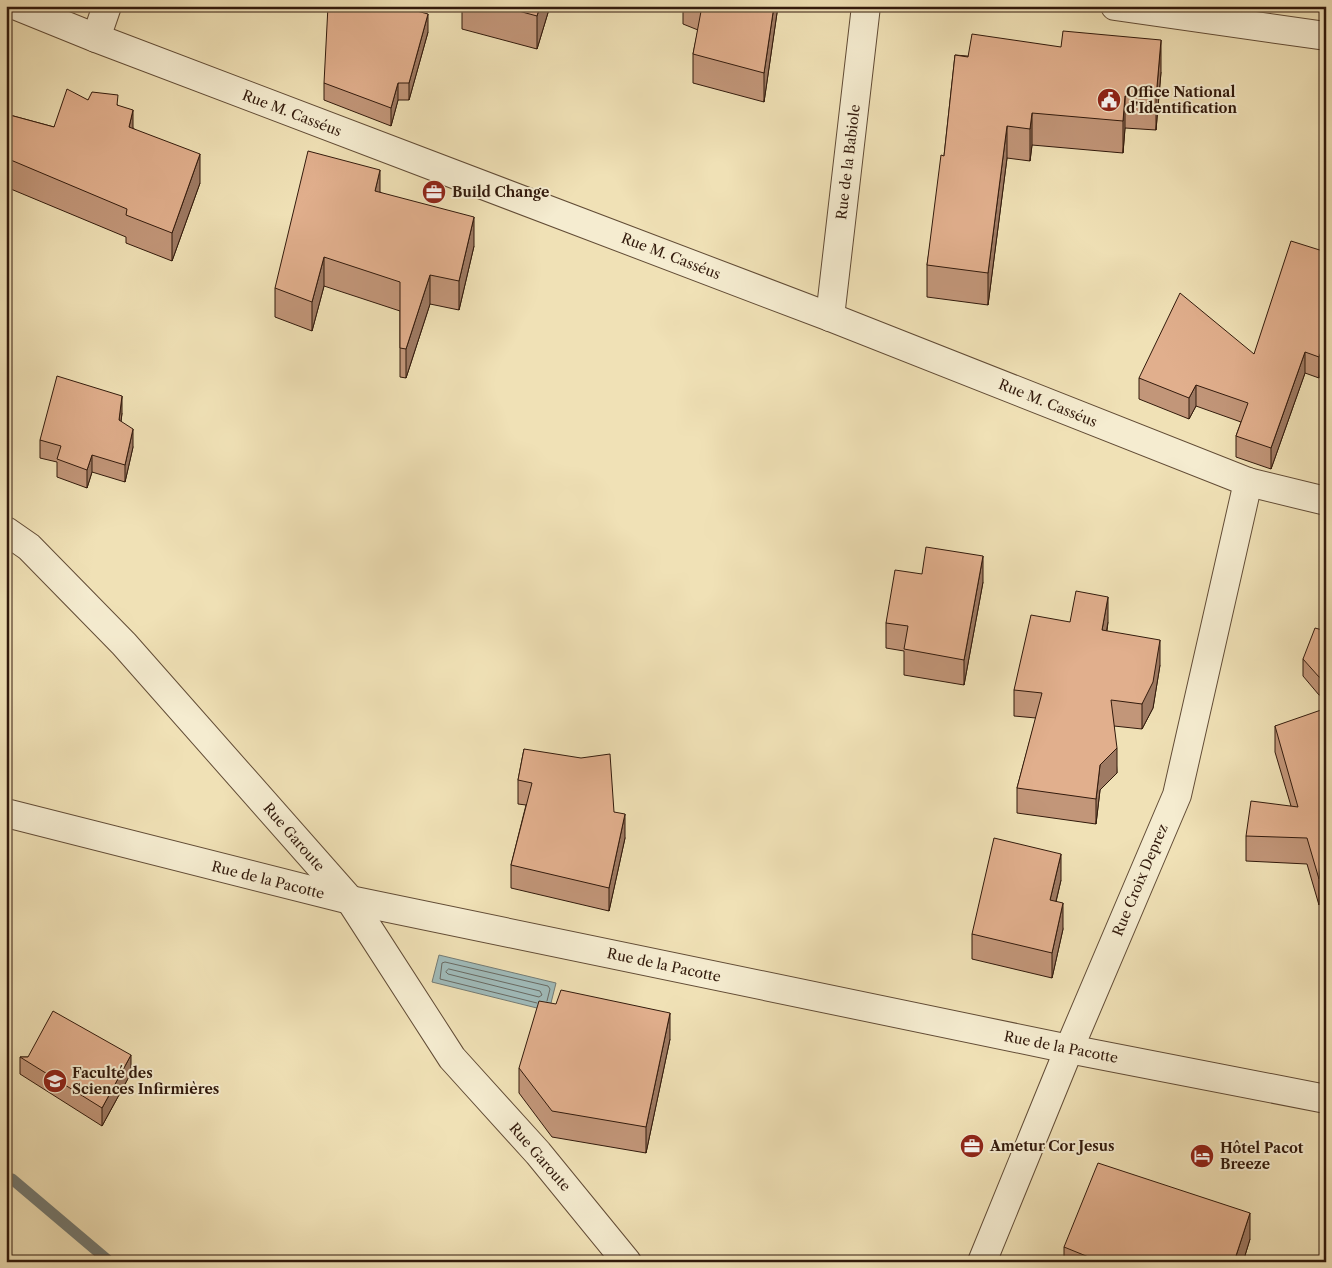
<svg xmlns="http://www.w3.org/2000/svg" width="1332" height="1268" font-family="'Libre Caslon Text',serif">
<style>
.water{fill:#a0bbba;stroke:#747b74}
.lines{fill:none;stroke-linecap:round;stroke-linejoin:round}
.shore{stroke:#696a63;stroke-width:1}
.stream{stroke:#747b74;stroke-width:11}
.minor-casing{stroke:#624c36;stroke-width:30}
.minor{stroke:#f5ecd0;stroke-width:28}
.wall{fill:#c29679;stroke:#321a0c}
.shaded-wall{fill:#9e7a63;stroke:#321a0c}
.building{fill:#e1af8d;stroke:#321a0c}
.labels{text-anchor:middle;stroke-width:4;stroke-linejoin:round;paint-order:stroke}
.poi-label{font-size:14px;font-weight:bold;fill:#321a0c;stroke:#f5ecd0;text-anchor:start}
.street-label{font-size:14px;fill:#321a0c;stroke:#f5ecd0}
</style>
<rect width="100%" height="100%" fill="#f0e1b6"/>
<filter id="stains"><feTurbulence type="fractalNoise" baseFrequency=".004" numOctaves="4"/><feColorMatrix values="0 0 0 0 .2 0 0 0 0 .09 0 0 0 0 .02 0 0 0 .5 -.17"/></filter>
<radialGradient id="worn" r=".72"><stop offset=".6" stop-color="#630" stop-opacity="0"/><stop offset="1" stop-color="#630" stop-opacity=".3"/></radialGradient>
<path class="water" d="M439,955L556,983L549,1011L432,982Z"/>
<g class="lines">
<g class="shore">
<path d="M449,969L540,991L542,995L539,997L448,974L446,972Z"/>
<path d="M537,1003L440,979L442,963L445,962L548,986L550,989L547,1001"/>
</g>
<path class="stream" d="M6,1178L12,1179L110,1262"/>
<g class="minor-casing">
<g id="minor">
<path d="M17,6L96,38L830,317L1248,482L1326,501"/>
<path d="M1115,6L1326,36"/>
<path d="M96,38L107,6"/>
<path d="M830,317L866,6"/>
<path d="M6,531L29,547L124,644L350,900L452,1058L538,1153L627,1262"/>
<path d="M6,813L350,900L1069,1049L1326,1099"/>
<path d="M982,1262L1069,1049L1177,795L1248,482"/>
</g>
</g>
<use href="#minor" class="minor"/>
</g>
<g class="wall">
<path d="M462,6H550L537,49L462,29Z"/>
<path d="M683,6H778L764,102L693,83V54L698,30L683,24Z"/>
<path d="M428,32L409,100H398L391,126L324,100V83Z"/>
<path d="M955,55L1161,72L1156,130L1125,128L1123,153L1032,145L1030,161L1007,158L988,305L927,297V265L944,156Z"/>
<path d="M88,100L118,105L133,128L200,183L172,261L126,243V237L6,187V114L54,127Z"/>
<path d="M1326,169V208H1323V182Z"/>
<path d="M380,192L474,246L459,310L430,304L406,378L400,377V311L324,286L312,331L275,317V288Z"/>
<path d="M1326,252L1319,378L1305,373L1271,469L1236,457V436L1241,422L1196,406L1189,419L1139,399V378L1254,354Z"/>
<path d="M122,413L121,421L133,447L125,482L92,472L87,488L57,477V462L40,458V440Z"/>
<path d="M922,574L983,582L964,685L904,675V651L886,648V623Z"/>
<path d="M1070,622H1108L1107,631L1160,665L1153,708L1142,729L1114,726L1117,773L1100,790L1096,824L1017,813V788L1036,718L1014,716V690Z"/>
<path d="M1326,631V696L1319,695L1303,676V659Z"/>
<path d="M1326,722V865H1324L1319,905L1307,864L1246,861V836L1291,806L1275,752V726Z"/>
<path d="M524,749L614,812L625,838L609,911L511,888V865L526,805L518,804V780Z"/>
<path d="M1061,880L1056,902L1063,929L1052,978L972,959V934Z"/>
<path d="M670,1039L646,1153L552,1137L519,1093V1068Z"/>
<path d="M20,1057H28L131,1073L102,1126L20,1074Z"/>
<path d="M1250,1239L1243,1262H1064V1247Z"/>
</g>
<g class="shaded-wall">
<path d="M540,6H550L537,49V16Z"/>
<path d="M774,6H778L764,102V73Z"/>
<path d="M428,14V32L409,100V83Z"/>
<path d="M1161,40V72L1156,130V98Z"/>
<path d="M398,83V100L391,126V108Z"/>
<path d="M1125,96V128L1123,153V121Z"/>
<path d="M133,110V139L129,127Z"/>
<path d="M1032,113V145L1030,161V129Z"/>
<path d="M1007,126V158L988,305V273Z"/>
<path d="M200,154V183L172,261V233Z"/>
<path d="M380,170V198L375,191Z"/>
<path d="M474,217V246L459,310V281Z"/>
<path d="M324,257V286L312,331V302Z"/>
<path d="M430,275V304L406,378V349Z"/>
<path d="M1326,338V359L1319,378V357Z"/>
<path d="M1305,352V373L1271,469V448Z"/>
<path d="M1196,385V406L1189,419V398Z"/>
<path d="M122,396V413L119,438V420Z"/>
<path d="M133,429V447L125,482V465Z"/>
<path d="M92,455V472L87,488V470Z"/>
<path d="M983,556V582L964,685V660Z"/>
<path d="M1108,597V622L1102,656V630Z"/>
<path d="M1160,640V665L1153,708L1142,729V704Z"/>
<path d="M1117,748V773L1100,790L1096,824V799L1100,765Z"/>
<path d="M625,814V838L609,911V888Z"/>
<path d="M1324,839V865L1319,905V879Z"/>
<path d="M1061,854V880L1050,926V900Z"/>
<path d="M1063,903V929L1052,978V953Z"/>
<path d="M670,1013V1039L646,1153V1127Z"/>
<path d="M131,1055V1073L102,1126V1108Z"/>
<path d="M1250,1213V1239L1243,1262H1234Z"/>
</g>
<g class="building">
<path d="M328,6H399L428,14L409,83H398L391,108L324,83Z"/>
<path d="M500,6H540L537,16Z"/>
<path d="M702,6H774L764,73L693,54Z"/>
<path d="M1063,31L1161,40L1156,98L1125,96L1123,121L1032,113L1030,129L1007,126L988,273L927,265L941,155L944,156L955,55L968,57L972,34L1061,47Z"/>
<path d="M67,89L88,100L92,92L118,95L117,105L133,110L129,127L200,154L172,233L126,215L127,209L6,158V114L54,127Z"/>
<path d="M308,151L380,170L375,191L474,217L459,281L430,275L406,349L400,348V282L324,257L312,302L275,288Z"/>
<path d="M1326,169V183L1323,182Z"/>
<path d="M1291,241L1326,252V338L1319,357L1305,352L1271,448L1236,436L1248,403L1196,385L1189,398L1139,378L1180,293L1254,354Z"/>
<path d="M57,376L122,396L119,420L133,429L125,465L92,455L87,470L57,459L61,446L40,440Z"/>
<path d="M926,547L983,556L964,660L904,649L908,626L886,623L895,570L922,574Z"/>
<path d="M1076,591L1108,597L1102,630L1160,640L1153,682L1142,704L1111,700L1117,748L1100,765L1096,799L1017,788L1042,693L1014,690L1031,615L1070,622Z"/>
<path d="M1315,628L1326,631V679L1319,677L1303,659Z"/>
<path d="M1321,710L1326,722V839H1324L1319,879L1307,838L1246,836L1251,801L1298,807L1275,726Z"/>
<path d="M524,749L581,758L610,754L614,812L625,814L609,888L511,865L532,783L518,780Z"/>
<path d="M994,838L1061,854L1050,900L1063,903L1052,953L972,934Z"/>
<path d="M561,990L670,1013L646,1127L552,1111L519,1068L539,1001L556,1004Z"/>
<path d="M53,1011L131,1055L102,1108L20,1057H28Z"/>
<path d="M1098,1163L1250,1213L1234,1262H1101L1064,1247Z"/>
</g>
<defs>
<g id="civic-disc" transform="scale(1.25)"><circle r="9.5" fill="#8f2418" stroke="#f5ecd0"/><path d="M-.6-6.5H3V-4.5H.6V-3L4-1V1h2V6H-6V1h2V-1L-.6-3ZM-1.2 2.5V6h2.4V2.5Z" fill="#fff"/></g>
<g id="office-disc" transform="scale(1.25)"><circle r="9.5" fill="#8f2418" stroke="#f5ecd0"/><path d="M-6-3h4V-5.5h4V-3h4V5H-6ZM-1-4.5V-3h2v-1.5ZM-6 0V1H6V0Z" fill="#fff"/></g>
<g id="university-disc" transform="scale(1.25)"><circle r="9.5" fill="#8f2418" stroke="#f5ecd0"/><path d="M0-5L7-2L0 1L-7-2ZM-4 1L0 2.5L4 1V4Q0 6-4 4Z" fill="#fff"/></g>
<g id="hotel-disc" transform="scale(1.25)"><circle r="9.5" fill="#8f2418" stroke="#f5ecd0"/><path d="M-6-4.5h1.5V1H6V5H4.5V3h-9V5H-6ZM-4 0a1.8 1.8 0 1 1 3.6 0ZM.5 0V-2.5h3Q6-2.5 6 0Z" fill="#fff"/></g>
</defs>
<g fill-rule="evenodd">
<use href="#civic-disc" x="1109" y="100"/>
<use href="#office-disc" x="434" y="192"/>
<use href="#university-disc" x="55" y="1081"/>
<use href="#office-disc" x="972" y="1146"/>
<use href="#hotel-disc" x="1202" y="1156"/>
</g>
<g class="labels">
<g class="poi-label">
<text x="1126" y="97">Office National<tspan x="1126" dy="16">d'Identification</tspan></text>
<text x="452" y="197">Build Change</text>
<text x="72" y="1078">Faculté des<tspan x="72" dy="16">Sciences Infirmières</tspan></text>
<text x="990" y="1151">Ametur Cor Jesus</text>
<text x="1220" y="1153">Hôtel Pacot<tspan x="1220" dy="16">Breeze</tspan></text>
</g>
<g class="street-label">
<text transform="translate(292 113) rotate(21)" y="5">Rue M. Casséus</text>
<text transform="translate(848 162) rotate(-83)" y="5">Rue de la Babiole</text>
<text transform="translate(671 256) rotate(21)" y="5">Rue M. Casséus</text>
<text transform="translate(1048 403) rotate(22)" y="5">Rue M. Casséus</text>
<text transform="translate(294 837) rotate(49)" y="5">Rue Garoute</text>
<text transform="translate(268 880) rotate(14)" y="5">Rue de la Pacotte</text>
<text transform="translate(1140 880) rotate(-67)" y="5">Rue Croix Deprez</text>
<text transform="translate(664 965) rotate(12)" y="5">Rue de la Pacotte</text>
<text transform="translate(1061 1047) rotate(11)" y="5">Rue de la Pacotte</text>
<text transform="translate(540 1157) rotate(49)" y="5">Rue Garoute</text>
</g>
</g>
<rect width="1332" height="1268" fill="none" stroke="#f0e1b6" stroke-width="25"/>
<rect x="8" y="8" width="1317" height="1253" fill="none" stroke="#321a0c" stroke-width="2.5"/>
<rect x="12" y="12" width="1307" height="1243" fill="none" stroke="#321a0c"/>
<rect width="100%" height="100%" filter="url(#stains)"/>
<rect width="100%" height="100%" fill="url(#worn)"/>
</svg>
